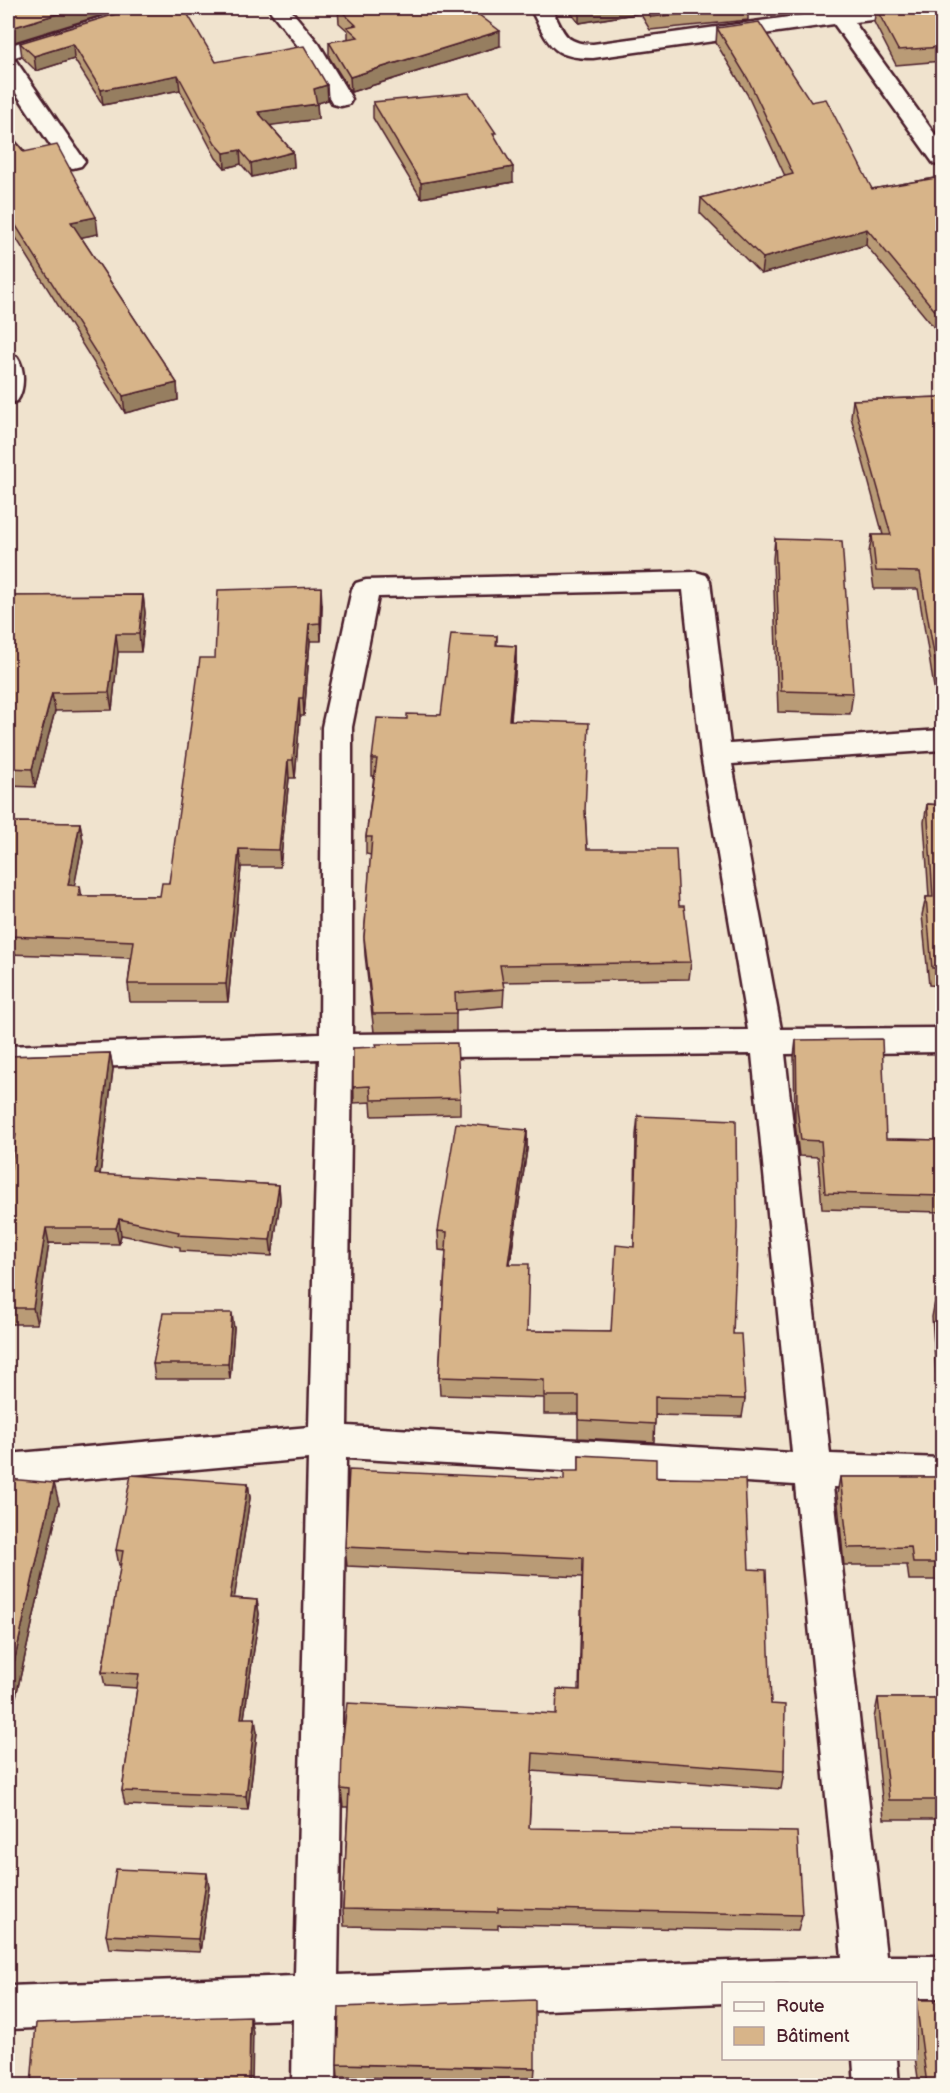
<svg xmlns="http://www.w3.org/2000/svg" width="950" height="2093" font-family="'Balsamiq Sans',sans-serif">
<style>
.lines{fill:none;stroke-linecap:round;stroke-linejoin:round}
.minor-casing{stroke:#4a1f2b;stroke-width:5}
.tertiary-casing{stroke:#4a1f2b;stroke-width:5}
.minor{fill:#fbf7ec;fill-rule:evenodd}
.tertiary{fill:#fbf7ec;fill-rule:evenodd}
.wall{fill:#b99b76;stroke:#4a1f2b;stroke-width:1.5}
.shaded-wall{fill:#967e60;stroke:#4a1f2b;stroke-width:1.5}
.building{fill:#d7b489;stroke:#4a1f2b;stroke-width:1.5}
</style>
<rect width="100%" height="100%" fill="#f0e3ce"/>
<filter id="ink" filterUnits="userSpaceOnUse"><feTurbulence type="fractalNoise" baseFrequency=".0167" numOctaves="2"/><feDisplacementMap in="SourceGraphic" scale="12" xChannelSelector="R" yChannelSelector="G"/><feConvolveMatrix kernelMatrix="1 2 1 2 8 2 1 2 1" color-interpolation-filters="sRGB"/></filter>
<g filter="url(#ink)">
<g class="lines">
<g class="minor-casing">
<g id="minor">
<path d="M268,8H289L319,44L352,99L349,104L341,106L333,104L302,51Z"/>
<path d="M530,8H551C564,31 563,44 593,44L825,12L823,8H843L845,10L935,8L933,13L925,14L854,22L942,144V166L934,164L834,24L593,58C549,58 549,43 530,8Z"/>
<path d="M8,59L16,61L85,161L81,166L73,168L65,166L61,161L8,81Z"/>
<path d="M8,354L17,357C25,368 25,390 17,401L8,404Z"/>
<path d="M696,572L706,575L710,581L730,744L942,730V750L732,764L781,1029L942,1028V1052L785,1054L830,1454L942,1458V1490L833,1487L886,1956H942V1998H916V1984H724V2003L337,2018L336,2086H292L293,2019L8,2029V1986L295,1976L308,1459L8,1486V1454L309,1427L319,1059L8,1070V1046L320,1034L322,727L352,589L356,583L366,580ZM683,590L701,755L748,1030L352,1034V727L378,597ZM752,1054L792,1453L347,1426L352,1058ZM346,1458L795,1485L842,1957L338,1975Z"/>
<path d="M853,2058H897L899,2086H855Z"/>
</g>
</g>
<g class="tertiary-casing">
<path id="tertiary" d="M131,8H162L159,13L8,59V46Z"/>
</g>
<use href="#minor" class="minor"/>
<use href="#tertiary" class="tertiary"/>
</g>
<g class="wall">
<path d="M136,8L216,62L328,100L317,103L318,119L270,125L293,152L294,167L252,177L241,164L225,168L216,158L180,90L103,105L74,59L36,71L22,57L20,43Z"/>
<path d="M338,8L500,46L351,92L329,57V42L348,39V31L339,23Z"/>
<path d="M569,8H750V11H748V20L650,30L640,13L579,23L570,12Z"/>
<path d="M876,8H942V61L896,65L874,22Z"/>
<path d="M717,28L811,102L872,189L942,177V337L866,245L761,274L700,213L701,198L785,176L747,94L716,43Z"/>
<path d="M373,102L513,182L421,198L373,118Z"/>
<path d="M8,132L98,234L81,237L177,383L178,400L125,413L8,225Z"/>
<path d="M942,397V706H937L918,589H874L869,552L872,535H883L851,417L853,400Z"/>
<path d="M775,539L853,693L850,714L778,712L773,559Z"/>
<path d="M143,595L145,613L141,652H118L112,710L55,711L35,787L8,786V596Z"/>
<path d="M322,605L321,641H310L304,716H300L295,778H289L280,867H241L228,1002H130L128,984L131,958L8,954V822L80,823L83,841L74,885L82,896H160L169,883L215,658Z"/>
<path d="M497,636V645L516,646V663L511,720L585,811L587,849L679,906L691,962L689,979L503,982L504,989L503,1006L456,1010V1031L374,1032L365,955L364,937L371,855L366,854V837L374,776H372V759L407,719L441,715Z"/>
<path d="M927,804L942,805V986L929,985L922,915L926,897H929L924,822Z"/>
<path d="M796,1040L886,1139L942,1140V1212L822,1209L818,1157L799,1156L795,1122L794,1056Z"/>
<path d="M353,1048L460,1098V1114L372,1116L371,1102L354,1103Z"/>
<path d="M110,1053L113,1069L100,1175L279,1185L280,1201L272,1256L180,1251V1247L121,1235L119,1244L49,1243L37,1324H8V1186L13,1150L8,1149V1056Z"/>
<path d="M638,1116L733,1334L745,1399L742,1417L655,1415L654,1442L578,1438V1414H544V1398L440,1395L439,1377L446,1251L439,1250L438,1231L527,1130V1149L510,1264L527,1331L611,1332L634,1247L636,1135Z"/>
<path d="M935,1301L942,1302V1373H936L932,1317Z"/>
<path d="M234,1328L230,1379H155L153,1364Z"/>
<path d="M579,1455L656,1478L749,1569L771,1704L784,1771L781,1789L532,1771L529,1828L802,1915L798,1931L498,1925V1929L344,1926L343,1909L348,1807H343L341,1789L556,1714L579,1690L582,1577L347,1566L345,1547L563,1480L579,1471Z"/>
<path d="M840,1477H942V1580H909L907,1565H844L837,1494Z"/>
<path d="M8,1479L59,1503L16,1696H8Z"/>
<path d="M248,1483L250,1498L234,1598L257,1600L259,1614L244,1718L257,1732L248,1810L125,1805L122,1791L137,1688L105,1686L102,1672L121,1565H119L116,1550Z"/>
<path d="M878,1698H942V1819H884L874,1718Z"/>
<path d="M209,1886L200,1952L109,1948L106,1935Z"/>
<path d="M916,2000L942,2085H919L915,2057Z"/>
<path d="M337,2064L535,2068L534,2080L338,2077Z"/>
</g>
<g class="shaded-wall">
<path d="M77,8H125L8,44V29Z"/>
<path d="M596,8H641L640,13L579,23V10Z"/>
<path d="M500,31V46L351,92L350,77Z"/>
<path d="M73,44L74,59L36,71L34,56Z"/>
<path d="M178,75L180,90L103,105L101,90Z"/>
<path d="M327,85L328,100L315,104L314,89Z"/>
<path d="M317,104L318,119L259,127L258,112Z"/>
<path d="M240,150L241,164L225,168L224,153Z"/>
<path d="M293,152L294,167L252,177L251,163Z"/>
<path d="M513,167V182L421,198V183Z"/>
<path d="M96,217L98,234L73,239L71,222Z"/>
<path d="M867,229L866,245L761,274L763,258Z"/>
<path d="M177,383L178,400L125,413L123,396Z"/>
<path d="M321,587L322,605L321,641L320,623Z"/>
<path d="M143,595L145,613L141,652L139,634Z"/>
<path d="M309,624L310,641L304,716L303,698Z"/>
<path d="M116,634L118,652L112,710L109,692Z"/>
<path d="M516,646V663L509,737V720Z"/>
<path d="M52,693L55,711L35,787L32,769Z"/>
<path d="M299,698L300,716L295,778L293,760Z"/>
<path d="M288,760L289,778L280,867L279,850Z"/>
<path d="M80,823L83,841L71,903L68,885Z"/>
<path d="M239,849L241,867L228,1002L226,984Z"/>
<path d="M80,886L83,903L78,896Z"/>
<path d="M110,1053L113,1069L98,1190L95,1174Z"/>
<path d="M527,1130V1149L507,1282L508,1264Z"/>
<path d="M279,1185L280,1201L272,1256L270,1240Z"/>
<path d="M119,1219L121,1235L119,1244L116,1228Z"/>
<path d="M46,1228L49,1243L37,1324L33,1308Z"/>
<path d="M232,1313L234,1328L230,1379L228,1364Z"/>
<path d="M54,1483L59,1503L16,1696L11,1676Z"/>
<path d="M248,1483L250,1498L232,1613L230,1598Z"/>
<path d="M257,1600L259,1614L242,1732L241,1718Z"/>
<path d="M255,1718L257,1732L248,1810L246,1796Z"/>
<path d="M207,1873L209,1886L200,1952L198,1939Z"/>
<path d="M250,2016L253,2033L252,2085H249Z"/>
</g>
<g class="building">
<path d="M8,8H77L8,29Z"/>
<path d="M136,8H184L216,62L304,46L327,85L314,89L317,104L258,112L293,152L251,163L240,150L224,153L215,143L178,75L101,90L73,44L34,56L20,43Z"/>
<path d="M338,8H470L500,31L350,77L329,42L358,37L347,27L356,25Z"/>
<path d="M577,8H596L579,10Z"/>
<path d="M646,8H747L651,17Z"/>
<path d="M876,8H942V47L898,50Z"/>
<path d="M759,22L811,102L826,99L872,189L942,177V319L867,229L763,258L701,198L793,174L748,79L717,28Z"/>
<path d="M469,93L496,133H493L513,167L421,183L373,102Z"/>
<path d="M8,132L24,152L57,145L96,217L71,222L177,383L123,396L8,213Z"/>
<path d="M942,397V689H940L920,572L876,571L872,535H891L853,400Z"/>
<path d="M775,539L842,541L853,693L781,691Z"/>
<path d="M321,587L320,623L309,624L303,698H299L293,760H288L279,850L239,849L226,984H128L134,941L8,936V822L80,823L68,885L80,886L78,896H160L162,883H169L200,658H215L218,590Z"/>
<path d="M143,595L139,634H116L109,692L52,693L32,769L8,768V596Z"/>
<path d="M451,634L497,636L496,645L516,646L509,720L589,723L585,811L587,849H676L679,906H684L691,962L500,965L504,989L455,993L456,1013L373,1014L364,937L372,837H366L377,759H372L377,718L407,719V714L441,715Z"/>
<path d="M927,804L942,805V968H932L926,897H933Z"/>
<path d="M882,1039L886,1139L942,1140V1196L825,1193L821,1141L801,1140L797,1107L796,1040Z"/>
<path d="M457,1043L460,1098L371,1100L370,1086L353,1087V1048L377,1047L376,1044Z"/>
<path d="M110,1053L95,1174L279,1185L270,1240L178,1235L179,1232L119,1219L116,1228H46L33,1308H8V1186L16,1134H8V1056Z"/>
<path d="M638,1116L736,1120L737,1228L733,1334H741L745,1399L655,1397V1424L579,1420V1396H544V1380L439,1377L447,1232L438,1231L456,1123L527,1130L508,1264H529L527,1331L611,1332L616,1245L634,1247Z"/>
<path d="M935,1301L942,1302V1357H940Z"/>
<path d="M163,1313H232L228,1364H153Z"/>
<path d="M579,1455L656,1459V1478L745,1479L749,1569L766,1570L771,1704L785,1705L784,1771L533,1753L529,1828L797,1832L802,1915L498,1908V1912L343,1909L349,1790L341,1789L342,1747L347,1703L556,1714L557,1689L580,1690L583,1558L345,1547L349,1470L564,1480V1471H579Z"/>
<path d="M131,1475L248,1483L230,1598L257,1600L241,1718H255L246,1796L122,1791L139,1674L102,1672L123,1551L116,1550Z"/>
<path d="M840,1477H942V1563H913L911,1547L848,1548Z"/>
<path d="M8,1479L54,1483L11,1676H8Z"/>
<path d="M878,1698H942V1800H889Z"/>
<path d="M116,1869L207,1873L198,1939L106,1935Z"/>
<path d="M535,2000V2068L337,2064L339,2007Z"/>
<path d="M916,2000H942V2085H927Z"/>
<path d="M250,2016L249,2085H31L36,2023Z"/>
</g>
</g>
<rect width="950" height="2093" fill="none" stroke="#fbf7ec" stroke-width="30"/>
<rect x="15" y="15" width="920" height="2063" fill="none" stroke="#4a1f2b" stroke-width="2" filter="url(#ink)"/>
<rect x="722" y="1982" width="195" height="78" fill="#fbf7ec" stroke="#b4a19f" stroke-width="1.5"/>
<rect x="734" y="2002" width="30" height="9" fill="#fbf7ec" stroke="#b4a19f" stroke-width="1.5"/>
<text x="776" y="2012" font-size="18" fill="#4a1f2b">Route</text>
<rect x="734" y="2027" width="30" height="18" fill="#d7b489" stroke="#b4a19f" stroke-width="1.5"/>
<text x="776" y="2042" font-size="18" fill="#4a1f2b">Bâtiment</text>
</svg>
